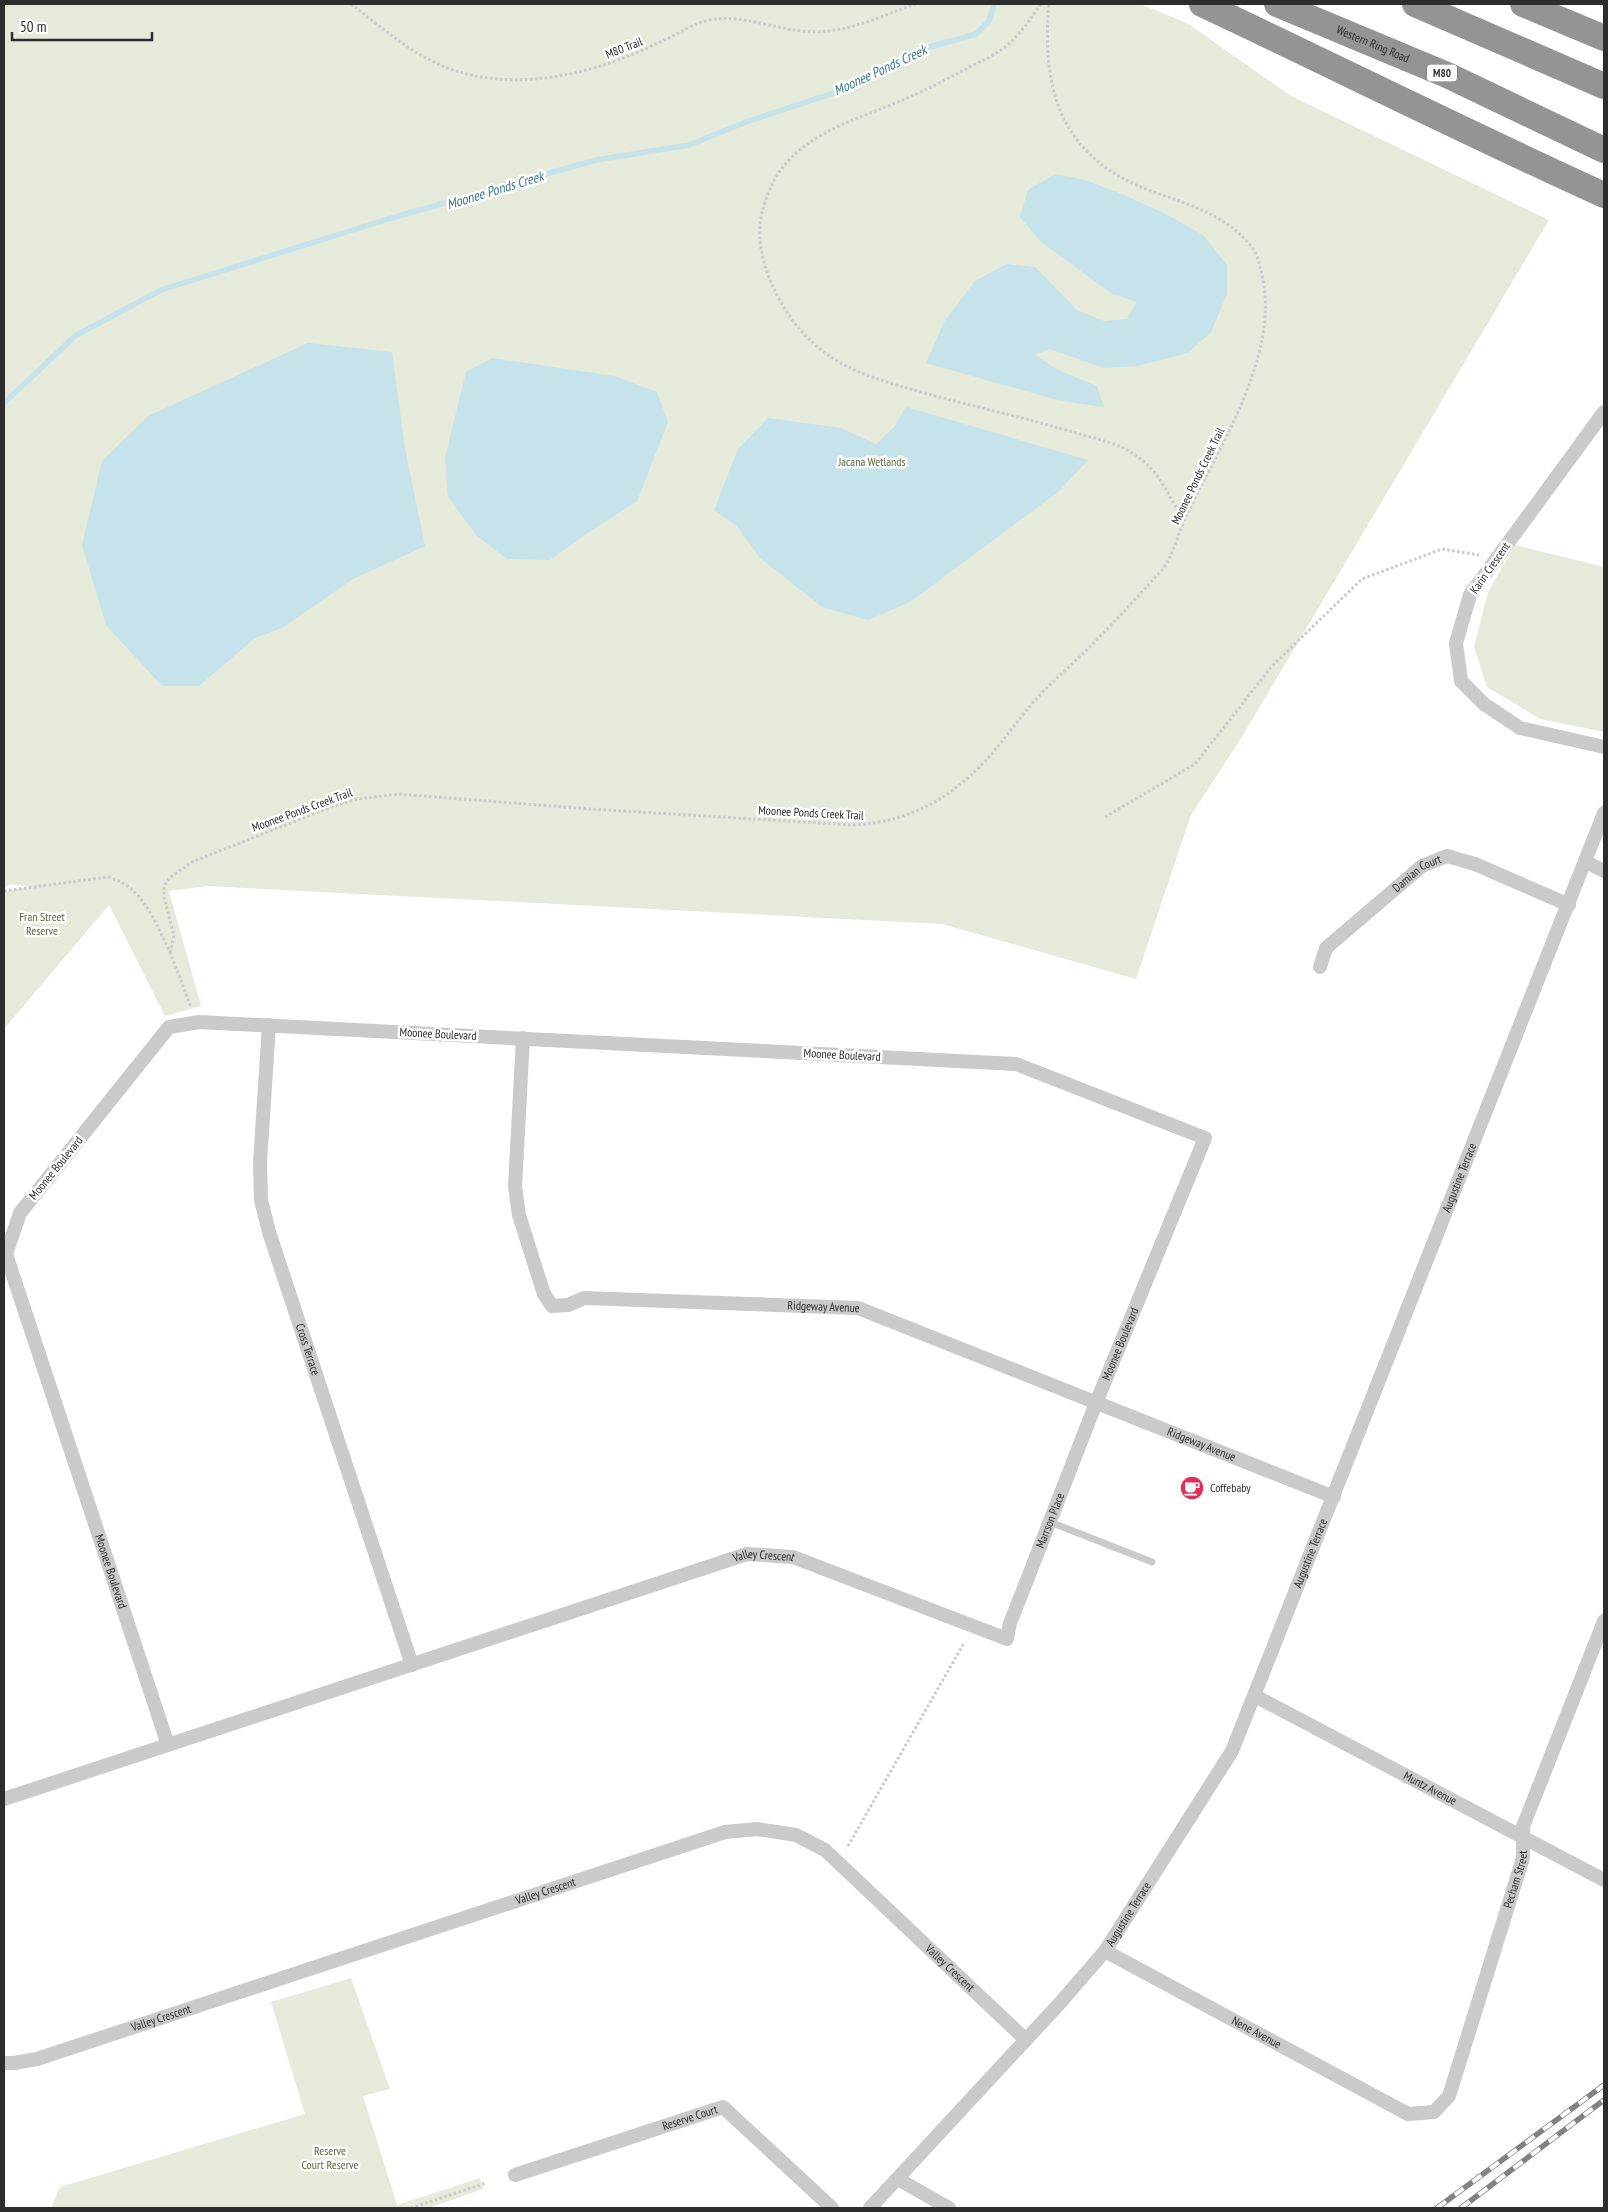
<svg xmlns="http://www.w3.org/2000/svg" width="1608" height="2212" font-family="'PT Sans Narrow',sans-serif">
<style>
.green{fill:#e5eada}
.water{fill:#c6e2ea}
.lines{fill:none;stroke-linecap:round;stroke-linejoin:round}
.stream{stroke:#c6e2ea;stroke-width:5.5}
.path{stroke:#cacaca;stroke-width:3;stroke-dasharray:2.5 2.5;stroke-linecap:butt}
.lane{stroke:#cacaca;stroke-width:7}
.street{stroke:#cacaca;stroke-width:14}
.highway{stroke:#949494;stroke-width:26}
.rail-casing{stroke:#828282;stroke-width:5.5}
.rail{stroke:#fff;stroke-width:4;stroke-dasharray:11;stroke-linecap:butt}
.labels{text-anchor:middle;stroke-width:5;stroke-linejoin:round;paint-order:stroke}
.shield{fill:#fff;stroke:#6c6c6c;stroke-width:1}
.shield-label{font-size:11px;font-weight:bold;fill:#2d2d2d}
.street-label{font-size:12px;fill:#2d2d2d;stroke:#fff}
.park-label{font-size:12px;fill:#56683b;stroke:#fff}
.poi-label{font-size:12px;fill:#2d2d2d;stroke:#fff;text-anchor:start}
.water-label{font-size:14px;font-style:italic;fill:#3c7a8e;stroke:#fff}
</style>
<rect width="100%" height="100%" fill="#fff"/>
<g class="green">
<path d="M4,4H1140L1187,23L1291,96L1549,220L1240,740L1191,815L1136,979L942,924L207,886L169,891L201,1006L165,1016L109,905L4,1029V892L28,887L10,884L4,888Z"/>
<path d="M1515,545L1604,567V732L1540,719L1487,687L1474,647L1488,592Z"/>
<path d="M351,1978L390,2089L363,2096L397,2205L480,2178L483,2189L429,2208H51L60,2187L305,2114L271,2002Z"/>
</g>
<g class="water">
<path d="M1055,174L1085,180L1117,192L1166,214L1203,235L1227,265V294L1211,332L1188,353L1137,366L1104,368L1049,349L1035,355L1056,369L1097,386L1104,407L1061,401L926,363L944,322L975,281L1007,264L1035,267L1077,310L1104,321L1127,319L1137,302L1111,293L1041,242L1020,217L1028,190Z"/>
<path d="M308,343L392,352L405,449L425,546L353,579L282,628L255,638L199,686H162L106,625L82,545L102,461L148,416Z"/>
<path d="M492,358L614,376L657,392L668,422L637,501L586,534L550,560L507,559L477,536L448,497L445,458L466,372Z"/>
<path d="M906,407L1088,460L1058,492L910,602L868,620L822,607L760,558L737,526L714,510L738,449L768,418L841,428L876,444L894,427Z"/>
</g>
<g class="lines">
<path class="stream" d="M4,403L75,336L161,290L388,219L596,160L689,145L746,122L834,93L926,48L976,34L989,21L994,4"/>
<g class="path">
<path d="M351,4C380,26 410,53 445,67C503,90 569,79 626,57C641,51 656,44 671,37C683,31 695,23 709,20C740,14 771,28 802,31C841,36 879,17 915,4"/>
<path d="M1041,4C1029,21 1018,38 1001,50C991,57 979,62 968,68C948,78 927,90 905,99C850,123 787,136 766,199C759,218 758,235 762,254C769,288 792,327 820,349C851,374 890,383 928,394C976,407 1025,418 1073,432C1096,439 1124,444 1142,460C1161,475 1172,501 1184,522"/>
<path d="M1105,817L1195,764L1272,666L1362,579L1442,549L1479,555"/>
<path d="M4,891L108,877C144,887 154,921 170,952L174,936L164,897V886L169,878L194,861L331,807L357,799L398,794L590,809L853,825C916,822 961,792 1000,744C1014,727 1026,709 1041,694C1058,676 1076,661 1093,644C1117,619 1140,594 1163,569C1173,554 1177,538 1184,521C1217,449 1283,353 1261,271C1259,262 1257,253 1251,246C1226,215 1188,204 1151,191C1062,158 1041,92 1049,4"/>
<path d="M170,952L191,1007"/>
<path d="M848,1846L964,1643"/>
<path d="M411,2208L486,2183"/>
</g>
<path class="lane" d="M1050,1522L1152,1562"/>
<g class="street">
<path d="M1604,412L1470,595L1456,643L1461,681L1484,704L1520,728L1604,747"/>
<path d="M1586,862L1604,871"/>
<path id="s1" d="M1320,967L1326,948L1422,866L1447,856L1475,864L1569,905"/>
<path id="s2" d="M269,1025L260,1162L261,1200L269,1232L412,1665"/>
<path id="s3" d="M523,1038L515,1187L519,1215L535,1266L544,1294L552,1306L568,1305L584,1298L858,1308L1334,1497"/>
<path id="s4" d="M1255,1696L1604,1880"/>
<path id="s5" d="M4,1799L747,1554L793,1557L1007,1639L1010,1623L1020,1598L1096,1403L1205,1138L1016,1064L199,1022L169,1027L20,1213L6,1254L168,1745"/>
<path id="s6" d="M1105,1951L1408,2114L1434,2112L1449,2096L1523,1858V1826L1526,1819L1604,1621"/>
<path id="s7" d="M4,2063H14L37,2059L725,1832L757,1829L796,1835L825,1850L1026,2040"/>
<path id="s8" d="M515,2175L723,2107L832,2208"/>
<path d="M898,2179L949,2208"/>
<path id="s9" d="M870,2208L1060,2003L1105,1951L1232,1751L1604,813"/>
</g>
<g class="highway">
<path d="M1202,4C1336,67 1469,134 1604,195"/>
<path id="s10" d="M1277,4L1447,75L1604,150"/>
<path d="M1415,4L1604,86"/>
<path d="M1523,4L1604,38"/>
</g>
<g class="rail-casing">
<g id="rail">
<path d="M1437,2208L1604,2085"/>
<path d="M1461,2208L1604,2100"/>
</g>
</g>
<use href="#rail" class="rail"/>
</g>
<defs>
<g id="cafe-disc" transform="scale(1.25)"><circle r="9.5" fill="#e32f57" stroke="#fff"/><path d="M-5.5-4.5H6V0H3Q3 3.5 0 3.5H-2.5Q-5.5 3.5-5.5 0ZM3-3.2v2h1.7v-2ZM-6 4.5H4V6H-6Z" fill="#fff"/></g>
</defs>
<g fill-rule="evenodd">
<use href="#cafe-disc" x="1192" y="1488"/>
</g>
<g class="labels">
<rect class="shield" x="1427" y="64.5" width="30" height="17" rx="4"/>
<g class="shield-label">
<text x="1442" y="77">M80</text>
</g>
<g class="street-label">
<text dy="4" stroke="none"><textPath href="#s10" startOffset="104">Western Ring Road</textPath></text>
<text transform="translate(624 48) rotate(-21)" y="4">M80 Trail</text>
<text transform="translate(1198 476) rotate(-64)" y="4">Moonee Ponds Creek Trail</text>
<text transform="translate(1490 568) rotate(-55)" y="4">Karin Crescent</text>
<text transform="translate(302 810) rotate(-20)" y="4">Moonee Ponds Creek Trail</text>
<text transform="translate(811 813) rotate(3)" y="4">Moonee Ponds Creek Trail</text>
<text dy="4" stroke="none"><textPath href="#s1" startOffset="138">Damian Court</textPath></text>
<text transform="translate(438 1034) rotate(3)" y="4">Moonee Boulevard</text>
<text transform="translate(842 1055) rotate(3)" y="4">Moonee Boulevard</text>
<text transform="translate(56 1168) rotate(-51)" y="4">Moonee Boulevard</text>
<text dy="4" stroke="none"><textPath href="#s9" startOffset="1202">Augustine Terrace</textPath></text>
<text dy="4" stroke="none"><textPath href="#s3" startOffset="548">Ridgeway Avenue</textPath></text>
<text dy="4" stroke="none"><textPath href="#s5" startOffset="1374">Moonee Boulevard</textPath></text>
<text dy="4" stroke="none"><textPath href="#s2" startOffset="332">Cross Terrace</textPath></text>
<text dy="4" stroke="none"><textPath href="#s3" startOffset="952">Ridgeway Avenue</textPath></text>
<text dy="4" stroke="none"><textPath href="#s5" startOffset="1184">Marrson Place</textPath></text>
<text dy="4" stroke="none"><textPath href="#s9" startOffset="798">Augustine Terrace</textPath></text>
<text dy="4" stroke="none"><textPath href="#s5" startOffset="799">Valley Crescent</textPath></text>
<text dy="4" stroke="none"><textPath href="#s5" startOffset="3264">Moonee Boulevard</textPath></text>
<text dy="4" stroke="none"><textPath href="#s4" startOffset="198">Muntz Avenue</textPath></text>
<text dy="4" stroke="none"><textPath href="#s6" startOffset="619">Pecham Street</textPath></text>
<text dy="4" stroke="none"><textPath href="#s7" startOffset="569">Valley Crescent</textPath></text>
<text dy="4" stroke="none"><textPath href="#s9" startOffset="392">Augustine Terrace</textPath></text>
<text dy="4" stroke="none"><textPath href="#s7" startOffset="1034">Valley Crescent</textPath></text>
<text dy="4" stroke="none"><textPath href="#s7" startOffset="164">Valley Crescent</textPath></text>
<text dy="4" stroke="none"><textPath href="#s6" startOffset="172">Nene Avenue</textPath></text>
<text dy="4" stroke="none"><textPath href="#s8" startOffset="184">Reserve Court</textPath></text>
</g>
<g class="park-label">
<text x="872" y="466">Jacana Wetlands</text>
<text x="42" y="921">Fran Street<tspan x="42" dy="14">Reserve</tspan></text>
<text x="330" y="2155">Reserve<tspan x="330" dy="14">Court Reserve</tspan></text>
</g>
<g class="poi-label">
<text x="1210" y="1492">Coffebaby</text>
</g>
<g class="water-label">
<text transform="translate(880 70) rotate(-25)" y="5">Moonee Ponds Creek</text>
<text transform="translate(495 190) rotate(-17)" y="5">Moonee Ponds Creek</text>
</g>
</g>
<rect width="1608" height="2212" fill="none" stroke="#2d2d2d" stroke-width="10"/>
<path d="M12 32v8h140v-8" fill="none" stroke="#2d2d2d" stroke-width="2.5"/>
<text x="20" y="32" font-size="15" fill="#2d2d2d" stroke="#ffffff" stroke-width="4" paint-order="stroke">50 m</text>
</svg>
